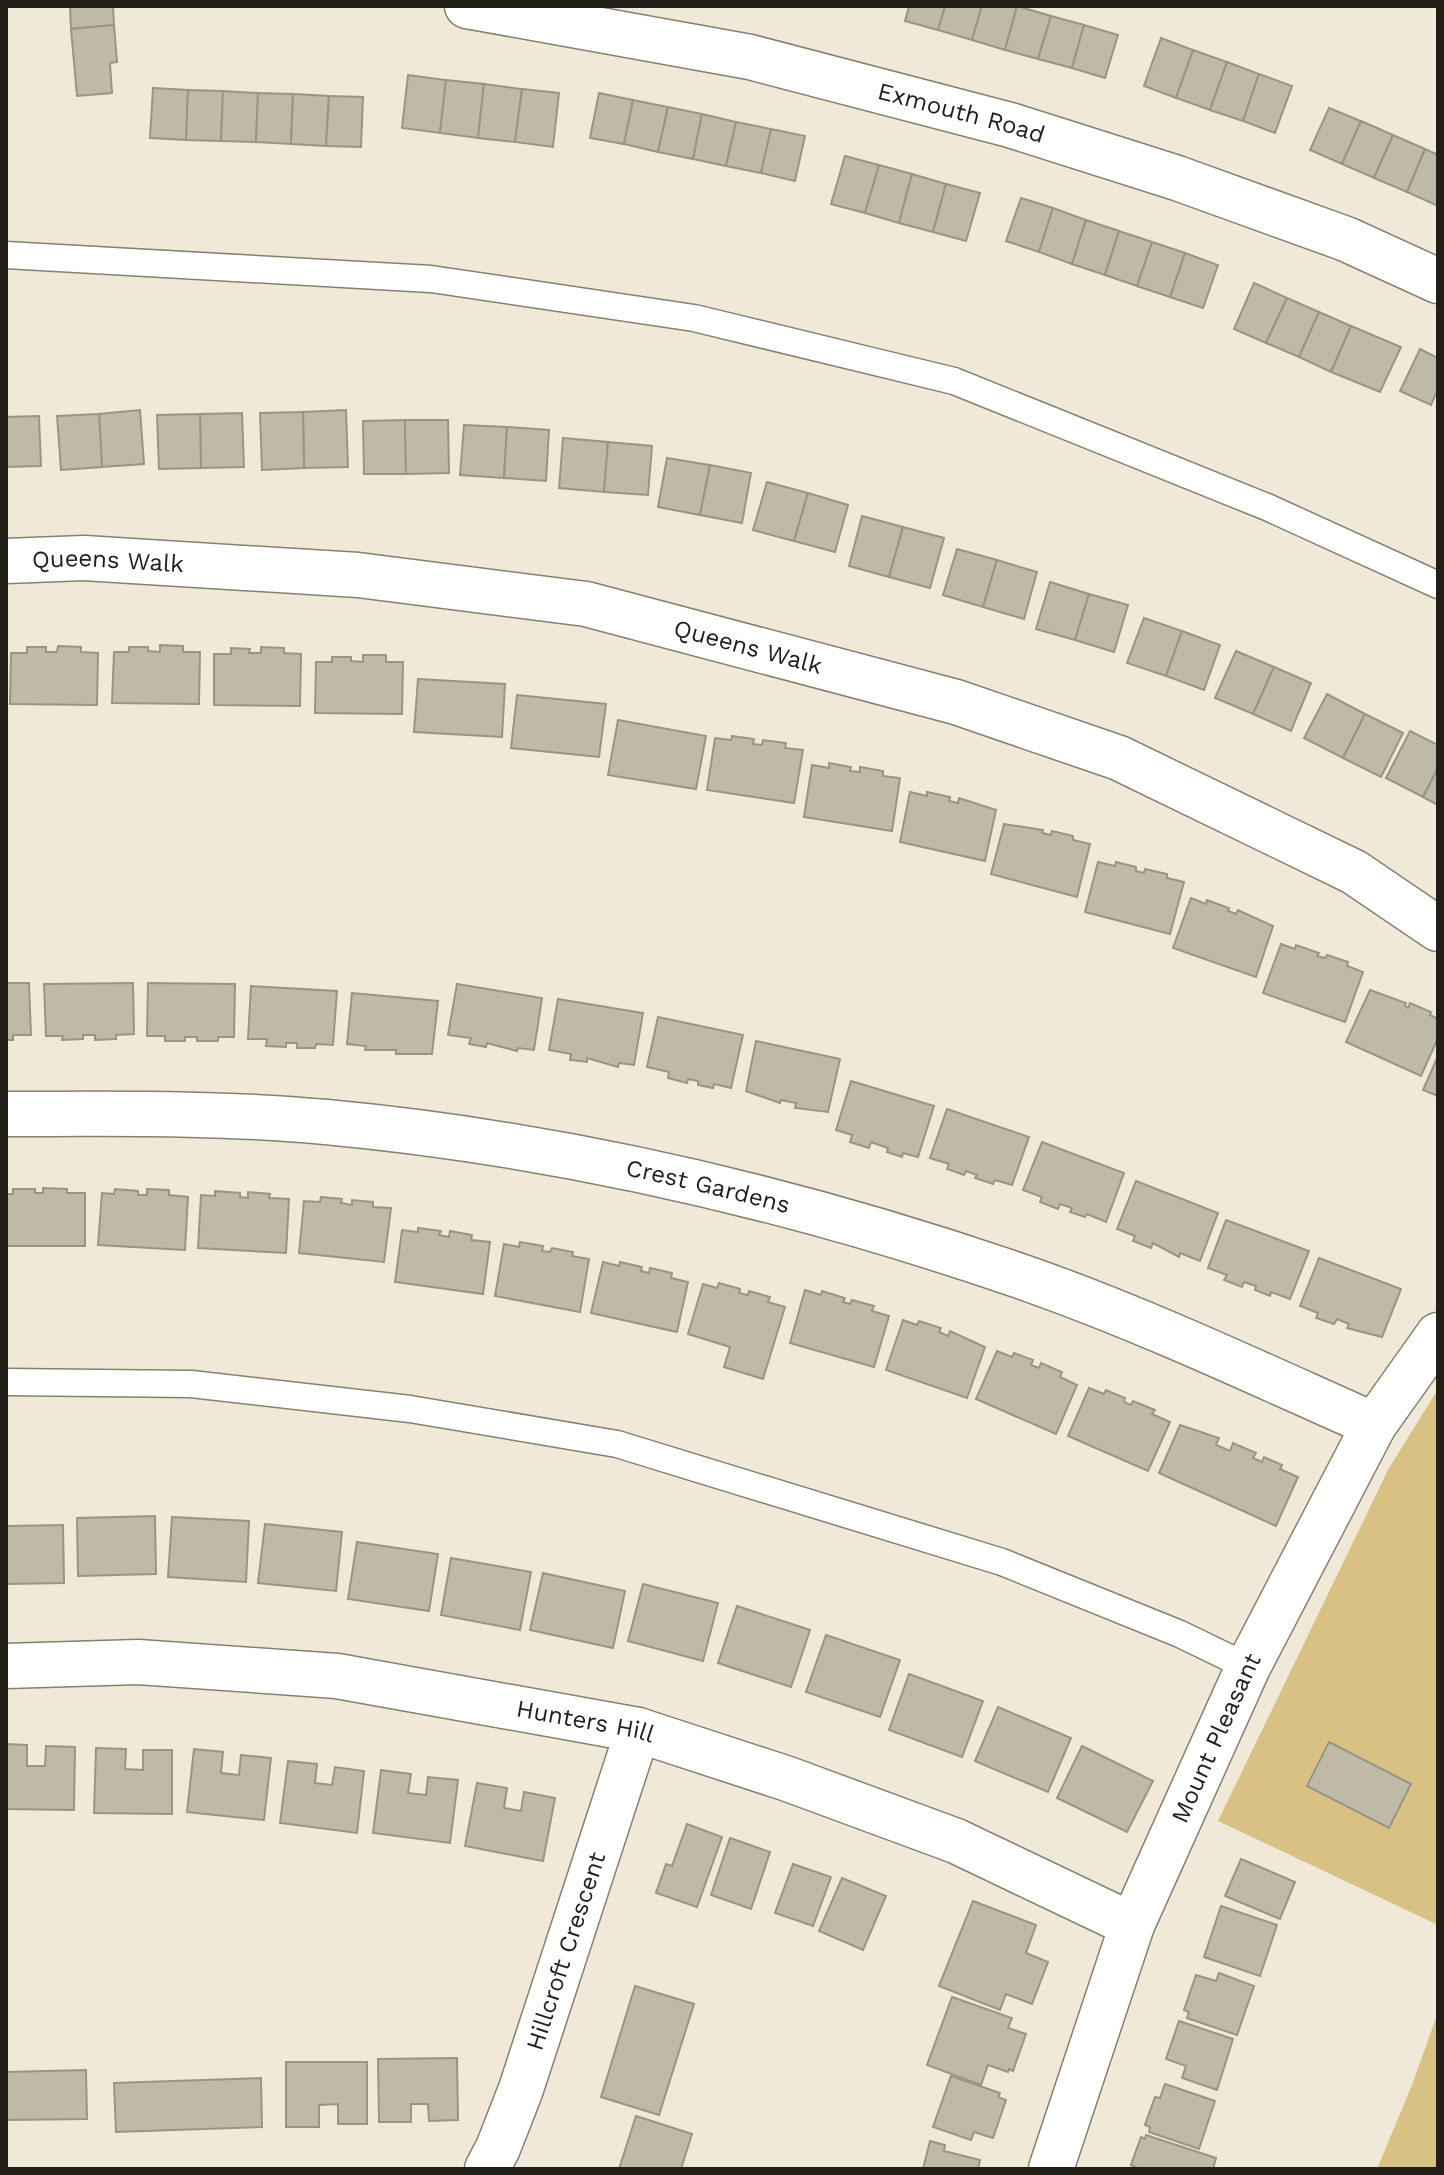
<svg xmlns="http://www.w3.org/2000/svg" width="1444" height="2175" font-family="'Work Sans',sans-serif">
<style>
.green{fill:#d8c182}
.building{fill:#bfb9a8;stroke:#9a9484;stroke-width:2}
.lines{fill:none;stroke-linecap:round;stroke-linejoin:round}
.service-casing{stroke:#868070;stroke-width:29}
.minor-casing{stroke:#868070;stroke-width:47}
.service{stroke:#fff;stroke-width:26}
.minor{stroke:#fff;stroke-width:44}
.labels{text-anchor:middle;stroke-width:6;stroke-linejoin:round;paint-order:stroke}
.street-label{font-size:24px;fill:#211e18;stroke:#f0e9d8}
</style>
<rect width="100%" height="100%" fill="#f0e9d8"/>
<g class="green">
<path d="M1438,1389V1925L1218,1821L1388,1470Z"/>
<path d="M1438,2012V2169H1377L1414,2080Z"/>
</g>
<g class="building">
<path d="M70,6H113L114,25L71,29Z"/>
<path d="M909,6H945L938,30L905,21Z"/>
<path d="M945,6H982L972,40L938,30Z"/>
<path d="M982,6H1017L1005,50L972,40Z"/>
<path d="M1017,6L1051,16L1038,59L1005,50Z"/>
<path d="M1051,16L1084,25L1072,68L1038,59Z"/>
<path d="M114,25L117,62L110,63L112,93L77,96L71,29Z"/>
<path d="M1084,25L1118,35L1105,78L1072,68Z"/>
<path d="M1161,38L1193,50L1176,98L1144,86Z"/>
<path d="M1193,50L1227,62L1210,110L1176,98Z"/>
<path d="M1227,62L1259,74L1243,121L1210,110Z"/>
<path d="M1259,74L1292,86L1275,133L1243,121Z"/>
<path d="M408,75L446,80L440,133L402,128Z"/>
<path d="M446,80L484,84L478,138L440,133Z"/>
<path d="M484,84L522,89L515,142L478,138Z"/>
<path d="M153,88L188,90L186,140L150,138Z"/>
<path d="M522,89L559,93L553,147L515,142Z"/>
<path d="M188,90L223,91L221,141L186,140Z"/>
<path d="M223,91L258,93L256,142L221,141Z"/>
<path d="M258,93L293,94L291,144L256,142Z"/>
<path d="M599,93L633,100L624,144L590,138Z"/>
<path d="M293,94L329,96L326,146L291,144Z"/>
<path d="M329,96L363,97L361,147L326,146Z"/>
<path d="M633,100L668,107L658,152L624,144Z"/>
<path d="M668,107L702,114L693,159L658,152Z"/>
<path d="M1329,108L1361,121L1342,164L1310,150Z"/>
<path d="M702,114L736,122L726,166L693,159Z"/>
<path d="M1361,121L1393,135L1374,178L1342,164Z"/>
<path d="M736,122L771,129L761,173L726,166Z"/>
<path d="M771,129L805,136L795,181L761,173Z"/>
<path d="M1393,135L1425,149L1407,192L1374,178Z"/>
<path d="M1425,149L1438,155V206L1407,192Z"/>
<path d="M845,156L879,165L865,213L831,204Z"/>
<path d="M879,165L912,174L899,223L865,213Z"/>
<path d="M912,174L946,184L933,232L899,223Z"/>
<path d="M946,184L980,193L966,241L933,232Z"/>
<path d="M1021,198L1053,208L1039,252L1006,241Z"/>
<path d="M1053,208L1086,220L1072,264L1039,252Z"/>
<path d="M1086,220L1119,231L1105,275L1072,264Z"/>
<path d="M1119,231L1152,242L1137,286L1105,275Z"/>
<path d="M1152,242L1185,253L1170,297L1137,286Z"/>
<path d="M1185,253L1218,265L1203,308L1170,297Z"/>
<path d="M1254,283L1287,298L1266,343L1234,329Z"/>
<path d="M1287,298L1319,312L1299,357L1266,343Z"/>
<path d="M1319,312L1351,326L1331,372L1299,357Z"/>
<path d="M1351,326L1401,347L1380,392L1331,372Z"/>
<path d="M1420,349L1438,358V389L1431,405L1400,391Z"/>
<path d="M140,410L144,464L102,467L99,414Z"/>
<path d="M346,410L348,467L304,468L303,412Z"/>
<path d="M303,412L304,468L262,470L260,413Z"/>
<path d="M242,413L244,467L201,468L200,414Z"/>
<path d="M99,414L102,467L61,470L57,416Z"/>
<path d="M200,414L201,468L159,469L157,415Z"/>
<path d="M39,416L41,466L6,467V417Z"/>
<path d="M405,420L406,474H364L363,421Z"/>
<path d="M405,420H448L449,473L406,474Z"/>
<path d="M464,425L507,427L504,478L460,475Z"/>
<path d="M507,427L549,430L546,481L504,478Z"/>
<path d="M563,438L608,442L604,492L559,488Z"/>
<path d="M608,442L652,446L648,495L604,492Z"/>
<path d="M667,458L710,465L700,515L658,507Z"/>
<path d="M710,465L751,473L742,523L700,515Z"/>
<path d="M767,482L808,493L794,541L753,530Z"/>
<path d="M808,493L848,505L835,552L794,541Z"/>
<path d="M862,516L903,527L889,577L849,566Z"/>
<path d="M903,527L944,538L930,588L889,577Z"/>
<path d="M957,549L997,560L983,607L943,595Z"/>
<path d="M997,560L1037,572L1024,619L983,607Z"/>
<path d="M1050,582L1089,594L1075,640L1036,629Z"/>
<path d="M1089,594L1128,605L1114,652L1075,640Z"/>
<path d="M1144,618L1182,631L1166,676L1127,663Z"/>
<path d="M1182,631L1220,645L1204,690L1166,676Z"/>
<path d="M160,645L183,646V652H200L199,704L112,703L114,652H129V647H148V651L160,652Z"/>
<path d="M58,646L81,647V652L98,653L97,705L10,704L11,653H27V647H46V652H57Z"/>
<path d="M261,647L284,648V653L301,654L300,706L214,705V654H231V648L250,649L249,653H261Z"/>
<path d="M1236,651L1274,667L1253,714L1215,698Z"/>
<path d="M363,655H386V662H403L402,714L315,713L316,662H332V657H351V661L363,662Z"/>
<path d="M1274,667L1311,683L1291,731L1253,714Z"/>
<path d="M418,679L505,684L502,737L414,732Z"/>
<path d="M1327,694L1365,714L1343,758L1304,738Z"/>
<path d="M517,695L606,704L599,757L511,748Z"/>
<path d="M1365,714L1403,733L1381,777L1343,758Z"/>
<path d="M618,720L706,736L696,789L608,775Z"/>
<path d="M1410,731L1438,745V768L1423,797L1386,778Z"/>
<path d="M732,736L754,739L753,744L762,745L763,740L786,743L785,748L803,750L794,803L707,790L715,738L731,740Z"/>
<path d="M829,763L851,767L850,771L860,772V767L883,771V776L900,778L892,831L804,817L812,765L829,768Z"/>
<path d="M1438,768V805L1423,797Z"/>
<path d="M910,792L927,796V792L950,797L949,801L958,803L959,798L996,810L985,861L900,842Z"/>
<path d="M1004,824L1043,830L1042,833L1051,835L1052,831L1073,836V840L1090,844L1077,897L991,874Z"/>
<path d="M1098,862L1115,866L1116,862L1136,867V871L1144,873L1145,869L1167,874V878L1184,882L1170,934L1085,912Z"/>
<path d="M1191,898L1206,904L1207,900L1229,908L1228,911L1236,914L1238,910L1273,926L1256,977L1173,948Z"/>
<path d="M1281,944L1295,949L1296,945L1319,953L1317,956L1325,958L1327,955L1348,962L1347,966L1363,972L1345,1022L1263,993Z"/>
<path d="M6,983H29L31,1035H13V1040H6Z"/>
<path d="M133,983L134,1034L116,1035V1039L95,1040V1035H83V1039L62,1040L63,1036H46L44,984Z"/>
<path d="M148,983L235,984L234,1037H218V1041H197V1037H185V1041H165V1036H147Z"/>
<path d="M457,984L542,998L534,1050L518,1048L517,1051L487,1043L486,1047L469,1044L471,1038L448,1035Z"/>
<path d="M251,986L337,991L333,1045L316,1044L315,1048H297V1043H286V1047L266,1046L267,1039H248Z"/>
<path d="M1370,990L1406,1003L1405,1006L1408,1008L1410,1003L1431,1012L1430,1015L1438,1019V1038L1421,1076L1346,1042Z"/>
<path d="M352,993L438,1001L432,1054H396V1050H365L366,1046L347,1044Z"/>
<path d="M558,999L643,1013L634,1065L619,1063L618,1067L587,1058V1062L570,1060L571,1054L549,1050Z"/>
<path d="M658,1017L743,1035L731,1088L714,1084L713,1088L698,1085V1081L688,1079L687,1083L668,1078L669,1072L647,1067Z"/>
<path d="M756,1041L840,1059L828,1112L795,1108L796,1103L781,1100L780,1103L746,1091Z"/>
<path d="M1438,1056V1096L1423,1090Z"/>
<path d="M851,1081L934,1106L918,1157L903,1153L902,1157L887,1152L888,1148L871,1142L869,1148L850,1142L852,1135L836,1130Z"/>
<path d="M947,1109L1029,1137L1012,1185L995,1180L993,1184L975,1178L977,1175L966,1171L964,1175L947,1169L949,1164L930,1158Z"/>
<path d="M1042,1142L1124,1173L1106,1222L1087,1214L1085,1217L1070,1212L1072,1208L1060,1204L1058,1209L1040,1202L1042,1197L1023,1190Z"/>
<path d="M1136,1181L1218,1213L1200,1261L1180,1253L1179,1257L1153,1243L1151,1248L1133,1241L1135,1236L1117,1229Z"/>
<path d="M43,1188L67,1189V1193H85V1246H6V1194H13V1189H35V1193H43Z"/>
<path d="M115,1189L138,1191V1195H147V1189L169,1190V1195L188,1197L185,1250L98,1245L102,1193L114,1194Z"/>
<path d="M215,1191L240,1193V1197L248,1198V1192L270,1194L269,1198L289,1199L286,1253L198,1248L201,1195L215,1196Z"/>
<path d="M321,1197L342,1199L341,1203L352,1205V1200L373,1202V1207L391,1208L384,1262L299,1253L304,1201L320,1202Z"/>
<path d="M1226,1220L1309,1251L1290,1299L1271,1292L1270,1296L1255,1290L1256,1286L1244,1282L1242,1287L1224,1280L1227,1275L1208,1268Z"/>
<path d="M418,1228L441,1231L439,1235L449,1237L450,1231L472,1235L471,1240L490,1242L483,1294L395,1282L402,1230L418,1232Z"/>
<path d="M520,1242L543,1246L542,1251L550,1252L552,1248L573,1252L572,1256L589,1259L580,1312L495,1296L504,1244L519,1247Z"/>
<path d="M1319,1258L1401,1289L1382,1337L1347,1328L1349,1324L1337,1319L1334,1324L1316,1318L1318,1313L1300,1306Z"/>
<path d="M603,1262L619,1266L620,1262L642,1267L641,1271L649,1273L650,1268L672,1273L671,1278L688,1282L677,1332L591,1313Z"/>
<path d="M719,1283L740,1289L739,1293L748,1295L749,1291L770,1297L768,1302L785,1307L763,1379L724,1367L730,1347L688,1334L703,1284L717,1288Z"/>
<path d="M805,1290L821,1295L822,1291L845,1298L843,1302L850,1304L852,1300L874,1306L872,1311L889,1316L874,1367L790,1343Z"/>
<path d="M903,1320L917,1325L919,1321L941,1328L939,1332L948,1336L950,1331L985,1347L967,1398L886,1370Z"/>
<path d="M997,1351L1012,1357L1014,1353L1033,1360L1031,1365L1039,1368L1041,1363L1062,1372L1060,1377L1077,1385L1056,1434L976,1399Z"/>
<path d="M1089,1388L1104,1394L1106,1390L1125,1398L1124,1402L1131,1405L1133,1401L1155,1410L1152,1414L1170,1422L1148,1471L1068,1436Z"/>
<path d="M1180,1425L1219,1438L1216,1445L1230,1451L1233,1443L1256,1453L1253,1458L1262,1462L1264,1457L1282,1465L1280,1469L1298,1477L1276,1526L1159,1473Z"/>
<path d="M155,1516L156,1574L78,1576L77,1518Z"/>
<path d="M172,1517L249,1521L246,1582L168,1577Z"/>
<path d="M265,1524L342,1532L336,1591L258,1583Z"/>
<path d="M63,1525L64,1583L6,1584V1526Z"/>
<path d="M357,1542L438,1554L429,1611L348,1599Z"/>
<path d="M451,1558L531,1572L520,1630L441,1615Z"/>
<path d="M543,1573L625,1591L613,1648L530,1630Z"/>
<path d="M643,1584L718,1603L703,1661L628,1641Z"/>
<path d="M737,1606L810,1630L791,1687L718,1663Z"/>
<path d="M826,1635L900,1660L880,1717L806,1692Z"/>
<path d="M909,1674L983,1701L962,1757L889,1730Z"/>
<path d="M998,1707L1071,1738L1048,1792L975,1761Z"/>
<path d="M1329,1742L1411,1784L1389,1828L1307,1786Z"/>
<path d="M6,1744L27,1745V1766H45L46,1746L75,1747L74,1810L6,1809Z"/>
<path d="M1082,1746L1153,1781L1127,1832L1057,1798Z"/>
<path d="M96,1748L126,1749L125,1769L143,1770V1750H172V1814L94,1813Z"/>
<path d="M194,1749L223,1752L221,1773L239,1775L241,1755L271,1758L264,1820L187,1812Z"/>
<path d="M288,1761L317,1764L315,1783L332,1785L335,1767L364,1771L357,1833L280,1823Z"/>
<path d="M381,1770L411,1774L408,1793L426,1795L428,1777L458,1780L450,1843L373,1833Z"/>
<path d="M477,1783L507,1788L504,1808L521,1811L524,1792L555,1798L543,1861L465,1846Z"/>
<path d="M687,1824L722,1837L697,1907L656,1893L666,1864L672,1866Z"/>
<path d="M730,1838L770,1852L751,1909L711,1895Z"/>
<path d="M1241,1859L1295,1882L1280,1919L1225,1896Z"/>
<path d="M793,1864L831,1877L813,1926L775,1913Z"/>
<path d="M842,1878L886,1896L863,1950L819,1931Z"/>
<path d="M973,1901L1036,1925L1026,1953L1048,1962L1032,2004L1006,1994L1000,2010L939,1986Z"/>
<path d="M1221,1906L1277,1925L1260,1976L1204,1957Z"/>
<path d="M1219,1973L1254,1986L1237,2035L1187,2018L1189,2012L1184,2010L1196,1975L1216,1981Z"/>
<path d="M635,1986L694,2004L659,2115L601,2097Z"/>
<path d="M952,1997L1012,2018L1008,2028L1026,2034L1013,2071L1009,2069L1008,2072L988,2065L981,2085L927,2065Z"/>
<path d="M1179,2021L1233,2039L1217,2090L1182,2078L1186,2066L1166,2059Z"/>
<path d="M457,2058L458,2120L429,2121L428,2104H411V2122H379L378,2059Z"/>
<path d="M286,2062H367V2124H338V2104L319,2105V2127H286Z"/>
<path d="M86,2070L87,2119L6,2120V2072Z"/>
<path d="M951,2076L1000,2093L998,2097L1006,2100L993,2138L974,2132L971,2140L933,2127Z"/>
<path d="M261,2078L262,2127L116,2132L114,2083Z"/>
<path d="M1165,2084L1215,2101L1199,2149L1149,2132L1150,2127L1145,2125L1155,2097L1160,2098Z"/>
<path d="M636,2116L692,2134L681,2169H619Z"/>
<path d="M1146,2135L1216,2158L1213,2169H1139L1131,2165L1141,2137L1145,2139Z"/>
<path d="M930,2141L945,2145L944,2151L980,2160L978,2169H923Z"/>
</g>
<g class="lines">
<g class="service-casing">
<g id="service">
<path d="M6,255L431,279L694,318L954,381L1267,507L1438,585"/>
<path d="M6,1382L191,1384L410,1409L617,1444L1002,1562L1180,1634L1248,1667"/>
</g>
</g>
<g class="minor-casing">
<g id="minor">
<path id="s1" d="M467,6L750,57L1010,125L1177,178L1346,239L1438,281"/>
<path id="s2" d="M6,561L84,558L358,575L586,604L956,702L1119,758L1354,872L1438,929"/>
<path id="s3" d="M6,1114C113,1114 220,1112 326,1122C562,1144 796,1199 1020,1276C1141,1318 1257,1373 1374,1425"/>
<path id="s4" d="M6,1666L138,1662L337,1676L638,1730L788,1779L956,1841L1132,1925"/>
<path id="s5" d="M487,2169L498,2148L521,2089L638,1730"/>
<path id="s6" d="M1051,2169L1132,1925L1248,1667L1374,1425L1438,1335"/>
</g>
</g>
<use href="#service" class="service"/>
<use href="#minor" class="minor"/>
</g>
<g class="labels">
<g class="street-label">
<text dy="8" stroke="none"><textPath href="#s1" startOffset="506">Exmouth Road</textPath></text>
<text dy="8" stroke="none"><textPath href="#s2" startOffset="102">Queens Walk</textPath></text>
<text dy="8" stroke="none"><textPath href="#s2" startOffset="750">Queens Walk</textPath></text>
<text dy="8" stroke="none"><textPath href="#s3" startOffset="708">Crest Gardens</textPath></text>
<text dy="8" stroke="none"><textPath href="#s4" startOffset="584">Hunters Hill</textPath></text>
<text dy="8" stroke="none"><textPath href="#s6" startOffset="462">Mount Pleasant</textPath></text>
<text dy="8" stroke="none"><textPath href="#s5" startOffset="232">Hillcroft Crescent</textPath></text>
</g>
</g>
<rect width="1444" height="2175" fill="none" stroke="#211e18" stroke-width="16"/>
</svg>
